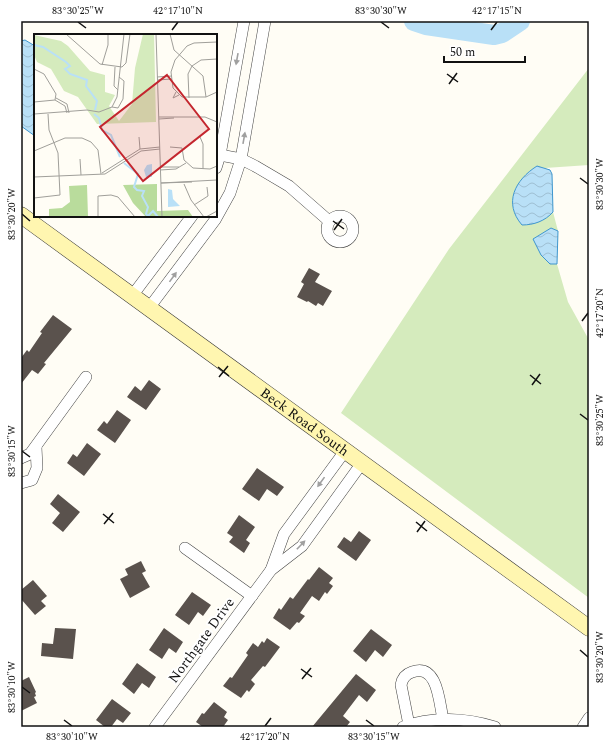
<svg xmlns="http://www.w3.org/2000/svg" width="610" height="748" font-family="Spectral,serif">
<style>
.grass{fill:#d5ebbd}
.water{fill:url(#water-waves);stroke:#3f96cf}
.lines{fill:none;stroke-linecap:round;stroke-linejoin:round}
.river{stroke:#b9e0f7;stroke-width:20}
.building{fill:#5a524d}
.minor-casing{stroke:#444;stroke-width:12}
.secondary-casing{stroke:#333;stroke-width:17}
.minor{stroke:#fff;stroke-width:11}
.secondary{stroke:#fff6b0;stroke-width:16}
.oneway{fill:#a0a0a0}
.ticks{fill:none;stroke:#111;stroke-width:1.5}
.labels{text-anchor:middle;stroke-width:4;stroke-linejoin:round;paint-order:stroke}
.street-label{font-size:14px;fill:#111;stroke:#fff}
.inset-river{fill:none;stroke:#b9e0f7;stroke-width:2}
.inset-road{fill:none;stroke:#a09f9a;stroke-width:1}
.view{fill:#c4262e;fill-opacity:0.15;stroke:#c4262e;stroke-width:2}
.inset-edge{fill:none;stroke:#111;stroke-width:2}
.neatline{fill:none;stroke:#111;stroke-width:1.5}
.ticks-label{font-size:10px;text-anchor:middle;fill:#111}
</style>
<defs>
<pattern id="water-waves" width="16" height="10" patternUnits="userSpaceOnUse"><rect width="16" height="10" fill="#b9e0f7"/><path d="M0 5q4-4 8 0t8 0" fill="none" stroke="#9ebfd3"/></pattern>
</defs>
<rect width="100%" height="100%" fill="#fffdf5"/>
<path class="grass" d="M589,68V165L545,168L550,170L552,174L553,212L558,231L557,264L568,302L589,340V598L341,413L449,249Z"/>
<g class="water">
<path d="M25,40L35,46V136L21,126V41Z"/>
<path d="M537,166L550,170L552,174L553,212C545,221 534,225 522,225C503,203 515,180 537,166Z"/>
<path d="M551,228L558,231L557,264H550L541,255L533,239Z"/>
</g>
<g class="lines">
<path class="river" d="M414,21L426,25L494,35L502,33L520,21"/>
</g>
<g class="building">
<path d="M309,268L320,274L315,282L332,291L323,306L318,303L316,306L308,301L307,302L297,297L304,284L301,282Z"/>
<path d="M53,315L72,329L44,363L46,364L38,374L32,370L21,384V358L27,350L29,352L42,333L40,332Z"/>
<path d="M149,380L161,389L146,410L127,397L135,386L141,391Z"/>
<path d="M117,410L131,420L115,443L97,430L104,421L107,424Z"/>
<path d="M87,443L101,454L84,476L67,463L73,454L77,457Z"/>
<path d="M257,468L284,487L277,496L267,489L259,501L242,489Z"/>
<path d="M58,494L80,512L63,532L52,523L60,513L50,504Z"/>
<path d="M239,515L255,527L246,540L250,543L244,553L229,542L233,537L227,533Z"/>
<path d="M359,531L371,540L356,561L337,547L344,537L351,542Z"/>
<path d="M141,561L146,571L142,573L150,587L130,598L120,579L128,575L125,569Z"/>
<path d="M319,567L333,578L329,583L333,586L327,594L325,592L319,601L312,596L300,613L305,616L299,623L297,622L290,630L273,618L279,608L281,610L290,597L293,599L308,579L309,580Z"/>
<path d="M33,580L47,596L41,601L46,606L35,615L21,599V590Z"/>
<path d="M192,592L211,605L203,616L198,612L189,625L175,615Z"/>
<path d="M55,628L76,629L73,659L41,656L42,643L53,644Z"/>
<path d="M164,628L183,642L176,653L169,648L162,659L149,650Z"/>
<path d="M371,629L392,645L383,657L375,650L366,662L353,651Z"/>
<path d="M267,638L280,647L265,667L263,666L251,680L255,684L249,692L247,690L241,698L223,686L230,677L232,678L248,655L246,653L253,643L258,647L262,641L264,643Z"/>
<path d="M137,663L156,677L149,688L142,683L134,694L122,684Z"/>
<path d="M356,674L376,690L367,702L359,695L343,716L350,722L346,727H312Z"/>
<path d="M29,677L36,692L35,693L36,696L34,697L37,703L21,711V681Z"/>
<path d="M112,699L131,713L123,723L117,719L111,727H105L96,720Z"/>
<path d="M214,702L227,712L224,717L228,720L223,727H203L196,722L202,713L204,714Z"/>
</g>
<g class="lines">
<g class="minor-casing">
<g id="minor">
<path d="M220,155L241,159L255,166L289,186L329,221"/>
<path d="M216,168L220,155L244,21"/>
<circle cx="340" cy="229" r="13"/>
<path d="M132,296L192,216"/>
<path d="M149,308L215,220L230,193L241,159L265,21"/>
<path d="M21,458L30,454L86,377"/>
<path d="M21,483L32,480L37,468L36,447"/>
<path d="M185,548L252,596"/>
<path d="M271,570L284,534L345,451"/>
<path d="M409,725L401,685C402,679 406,674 412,672C438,663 439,702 443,719"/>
<path d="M155,727L271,570L302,546L362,463"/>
<path d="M403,727C432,716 466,718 495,727"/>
<path d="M583,727L589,718"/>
</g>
</g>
<g class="secondary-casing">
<g id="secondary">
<path id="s1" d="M21,215L589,628"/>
</g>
</g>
<use href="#minor" class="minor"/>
<use href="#secondary" class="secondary"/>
</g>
<defs><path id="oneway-solid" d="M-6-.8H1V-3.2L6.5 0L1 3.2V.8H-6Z"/></defs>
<g class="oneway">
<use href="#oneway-solid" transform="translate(237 59) rotate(100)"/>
<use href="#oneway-solid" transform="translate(244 138) rotate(-80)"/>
<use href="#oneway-solid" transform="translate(173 277) rotate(-54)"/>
<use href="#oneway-solid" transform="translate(321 482) rotate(126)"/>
<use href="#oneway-solid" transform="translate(301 545) rotate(-46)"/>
</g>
<path class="ticks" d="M78,22L86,28M381,22L389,28M172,30L178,22M491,30L497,22M447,74L458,82M449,84L457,73M580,178L588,184M22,214L30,221M333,221L344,229M334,230L342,219M582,321L588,313M218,367L229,376M530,375L541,384M219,377L228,366M532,385L540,374M580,414L588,420M22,451L30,457M103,514L114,523M416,522L427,531M104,524L113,513M417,532L425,521M580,650L588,657M301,669L312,677M302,679L311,668M22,687L30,693M64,720L72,726M366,720L374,726M265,726L271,718"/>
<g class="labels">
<g class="street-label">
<text dy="5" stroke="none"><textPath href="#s1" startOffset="351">Beck Road South</textPath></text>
<text transform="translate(201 640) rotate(-54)" y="5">Northgate Drive</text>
</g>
</g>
<g transform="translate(34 34)">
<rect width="183" height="183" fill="#fffdf5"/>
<path d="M109,0H120L122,88L63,90L44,63L30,57L17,35L3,28L0,21V1L27,7L34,12L56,37L71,41V58L81,61L75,72L85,87L98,70L101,34Z" fill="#d5ebbd"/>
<path d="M123,150V177L154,176L159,183H112L99,169L89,151ZM53,151L54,183H15V175L28,174L36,168L35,152Z" fill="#b9dc9c"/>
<path d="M118,130V143H112L110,136L113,131ZM134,155L138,156L139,165L146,172L134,173Z" fill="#b9e0f7"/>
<path class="inset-river" d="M0,11L9,13L32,28L36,32L31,35L36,40L53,46L52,52L63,67L61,76M60,80L65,84L68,96L77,101L86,123M90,129L104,140L100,153L103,156L110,157L108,162L114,173L112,180L114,182L119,177L124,183"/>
<path class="inset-road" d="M32,0L66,30L88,33L92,29L96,0M122,0L128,183M136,0L140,16L169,42L172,63M183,8L160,9L153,12L141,26L137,38L139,54L148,63H172L183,58M68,31L74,11V0M81,33L80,52L84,56M0,35L10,40L22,60L21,66M123,43L138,42M123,46L138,45M142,58L139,64L145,61M22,64L33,70L35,79M155,64L154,40L158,32L167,26L183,25M0,68L21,66L31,72L33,79M78,73L84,74L89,65L90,47L85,43M0,80L53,76L65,78L78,73L83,63L90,0M125,83H171L183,88M125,85L140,84M105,103L106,115M166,103L169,110V135M136,113L148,114L150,126L159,134L176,135L183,132M0,117L31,104H48L57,108L64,116L67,140M46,125L47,141M126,133H145M126,136L142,135L152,129M68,139L106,115L126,113M0,143L71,140L107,117L126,115M127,149L183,146M127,149L158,148M150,150L157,166L170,183M0,164L26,161L24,119L15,96L14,80M160,171L174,162L173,153M64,183V162L77,161L84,163L101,183M172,183L183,177"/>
<path class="view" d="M133,41L175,95L109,147L66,93Z"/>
<rect width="183" height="183" class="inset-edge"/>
</g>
<rect width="610" height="748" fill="none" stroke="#ffffff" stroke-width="44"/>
<path d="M444 56v6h81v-6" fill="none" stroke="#111111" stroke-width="2"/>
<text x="450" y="56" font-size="12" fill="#111111" stroke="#ffffff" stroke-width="3" paint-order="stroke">50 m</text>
<rect x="22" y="22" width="566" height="704" class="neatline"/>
<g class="ticks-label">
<text x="78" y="14">83°30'25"W</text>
<text x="178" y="14">42°17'10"N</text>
<text x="381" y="14">83°30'30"W</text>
<text x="497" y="14">42°17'15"N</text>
<text transform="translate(599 184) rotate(-90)" y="4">83°30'30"W</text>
<text transform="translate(11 214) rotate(-90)" y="4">83°30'20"W</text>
<text transform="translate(599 313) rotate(-90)" y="4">42°17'20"N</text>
<text transform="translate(599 420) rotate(-90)" y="4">83°30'25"W</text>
<text transform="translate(11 451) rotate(-90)" y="4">83°30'15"W</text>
<text transform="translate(599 657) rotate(-90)" y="4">83°30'20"W</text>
<text transform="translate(11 687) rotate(-90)" y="4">83°30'10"W</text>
<text x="72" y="740">83°30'10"W</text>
<text x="265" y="740">42°17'20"N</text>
<text x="374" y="740">83°30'15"W</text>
</g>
</svg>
